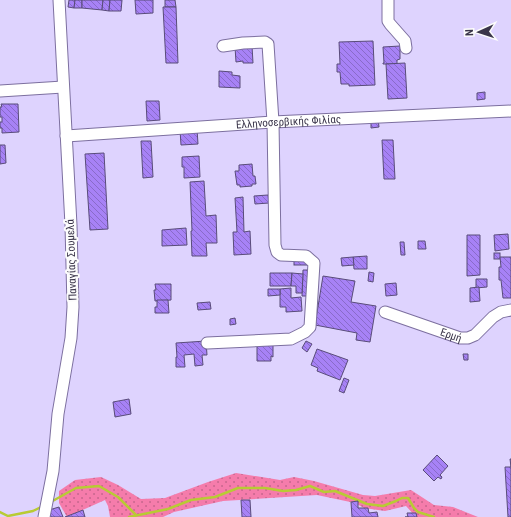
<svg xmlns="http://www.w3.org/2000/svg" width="511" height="517" font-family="'Roboto Condensed',sans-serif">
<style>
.grass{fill:url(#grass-dots)}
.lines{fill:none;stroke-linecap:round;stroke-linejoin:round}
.stream{stroke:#b8cb34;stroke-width:2.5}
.building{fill:url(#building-back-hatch);stroke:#594c79}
.minor-casing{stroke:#7c6f9f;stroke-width:13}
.minor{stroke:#fff;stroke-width:11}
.labels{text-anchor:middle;stroke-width:4;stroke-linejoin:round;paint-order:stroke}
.street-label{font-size:11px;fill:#3a354a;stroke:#fcfcfc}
</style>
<defs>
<pattern id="grass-dots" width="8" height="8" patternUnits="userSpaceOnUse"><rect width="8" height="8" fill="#f57cab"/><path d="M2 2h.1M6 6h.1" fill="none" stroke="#c7668d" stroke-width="1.8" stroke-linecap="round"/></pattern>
<pattern id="building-back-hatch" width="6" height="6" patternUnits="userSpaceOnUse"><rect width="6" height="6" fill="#a782f6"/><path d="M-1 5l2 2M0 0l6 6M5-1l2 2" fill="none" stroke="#896bc9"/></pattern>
</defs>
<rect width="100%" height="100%" fill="#ded3fe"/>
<path class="grass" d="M236,473L280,480L294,477L314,481L363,495L375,496L411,490L434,505L453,507L478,517H416L406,506L385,511L364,508L355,503L317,495L223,501L174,512L163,517H110L108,506L105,500L67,517L59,503V491L75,480L101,477L118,485L141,499L165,498L208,482Z"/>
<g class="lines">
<g class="stream">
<path d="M49,503L76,488L99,486L118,497L136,515"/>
<path d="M0,512L8,516L33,511L43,506"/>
<path d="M129,517L168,509L191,500L215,497L238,488H265L283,491L296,490L310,486L324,492L335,491L367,504L383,506L396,501L402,498H408L414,508L418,512L434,517"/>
</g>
</g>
<g class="building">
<path d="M69,0H75L74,8L68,7Z"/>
<path d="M75,0H82V8H74Z"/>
<path d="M82,0H103L102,10L82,8Z"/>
<path d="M103,0H110L109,11L102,10Z"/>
<path d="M110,0H122L121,11H109Z"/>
<path d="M135,0H153V13L136,14Z"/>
<path d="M165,0H175L176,7H165Z"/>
<path d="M163,7H176L178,63H166Z"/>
<path d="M373,41L375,85L349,86V84H341L340,72H337V64H340L339,42Z"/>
<path d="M252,46L253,63H243V61L236,62L235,47Z"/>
<path d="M400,46V59L397,60V64H383V63H384L383,47Z"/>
<path d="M405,63L407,98L388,99L386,64Z"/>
<path d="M219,71L232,72V75L240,76V88L219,87Z"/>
<path d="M485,92V99L477,100V93Z"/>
<path d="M146,101H159L160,120L147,121Z"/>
<path d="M1,104H18L19,132L2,133V128H0V122H2V117H0V107H2Z"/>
<path d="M371,119H378L379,127L371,128Z"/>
<path d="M197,129L198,144L181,145L180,130Z"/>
<path d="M382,140H393L395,179H384Z"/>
<path d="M141,141H151L153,177L143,178Z"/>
<path d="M0,145H5L6,163L0,164Z"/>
<path d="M104,153L108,229L90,230L85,154Z"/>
<path d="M199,156L200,177L184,178V167H182V157Z"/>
<path d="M252,164L253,176H255L256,184H252V186L240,187V185H237L235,171H239V165Z"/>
<path d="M204,181L206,216L216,215L217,243H206L207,256H192L191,231H192L190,182Z"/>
<path d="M268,195L269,203L255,204L254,196Z"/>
<path d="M243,197L244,232L250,231L251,254L234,255L233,232H237L235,198Z"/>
<path d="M186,228L187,245L162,246V230Z"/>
<path d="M508,234L509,249L495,251L494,235Z"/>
<path d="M467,235H480V275L467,276Z"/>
<path d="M418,241H425L426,249H418Z"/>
<path d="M400,242H404L405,255H401Z"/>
<rect x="494" y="253" width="6" height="6"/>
<path d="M367,256V269H354L353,257Z"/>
<path d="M353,257L354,265L342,266L341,258Z"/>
<path d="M500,257H511V298H503L501,280H499V267H501Z"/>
<rect x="294" y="260" width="13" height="5"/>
<path d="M303,270H310V296H302Z"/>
<path d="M369,272L374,273L373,282L368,281Z"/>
<path d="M270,273H292L291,286H270Z"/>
<path d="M292,273L303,274L302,293H296V286H291Z"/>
<path d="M323,276L355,281L351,302L376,306L370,342L356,340L357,333L315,325Z"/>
<path d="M476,279H487V287L476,288Z"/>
<path d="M396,283L397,295L386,296L385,284Z"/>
<path d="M155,284H171V300L155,301L154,290H156Z"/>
<path d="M479,287L480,301L470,302V288Z"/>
<path d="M291,288V298L301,297L302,311L286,312V307H280V289Z"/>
<path d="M268,289H280V295L268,296Z"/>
<path d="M157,300H168L169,313H155V307H157Z"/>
<path d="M210,302L211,309L198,310L197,303Z"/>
<path d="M235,318L236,324L230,325V319Z"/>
<path d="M206,341L207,355H202L203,365L195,366L194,354L184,355L185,367H176V357H177L176,343Z"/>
<path d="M306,341L312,344L307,352L302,348Z"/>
<path d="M257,344H273V357L271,356V361H257Z"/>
<path d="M317,349L348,360L340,380L317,371L318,368L311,365Z"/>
<path d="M463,354H468V360H464Z"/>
<path d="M344,378L349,380L344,393L339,391Z"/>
<path d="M129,399L131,414L115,417L113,402Z"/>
<path d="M437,455L448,466L440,475L442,477L441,479L438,477L434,481L423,470Z"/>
<path d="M510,459H511V517H508L505,467H511Z"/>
<path d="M241,500H250L251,517H242Z"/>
<path d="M358,501V508H368L369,513L377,512L378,517H352L351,502Z"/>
<path d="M59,507L63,517H51L49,510Z"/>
<path d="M83,510L85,517H65Z"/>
<path d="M407,513H416L417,517H405H408Z"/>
</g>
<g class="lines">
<g class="minor-casing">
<g id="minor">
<path d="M388,0V21L390,24L405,41L406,48"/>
<path d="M0,91L63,87"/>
<path id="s1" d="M66,136L273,122L511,111"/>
<path id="s2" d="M385,312L460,338H468L475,335L493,317L501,312L511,310"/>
<path d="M207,343L291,339L305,332L310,327L314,263L306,256L281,255L277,252L275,245L273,122L268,44L265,42L243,43L223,46"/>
<path d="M44,517L53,471L58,414L71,338L73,307L71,225L59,0"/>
</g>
</g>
<use href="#minor" class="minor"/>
</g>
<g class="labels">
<g class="street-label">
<text dy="4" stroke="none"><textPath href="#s1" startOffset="223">Ελληνοσερβικής Φιλίας</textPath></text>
<text transform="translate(71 260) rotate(-92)" y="4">Παναγίας Σουμελά</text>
<text dy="4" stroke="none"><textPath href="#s2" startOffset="70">Ερμή</textPath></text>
</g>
</g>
<g transform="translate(479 32) rotate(267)" stroke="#fcfcfc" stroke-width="3" paint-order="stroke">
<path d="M0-3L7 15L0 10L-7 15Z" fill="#3a354a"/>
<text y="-6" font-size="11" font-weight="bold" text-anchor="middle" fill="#3a354a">N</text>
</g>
</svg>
